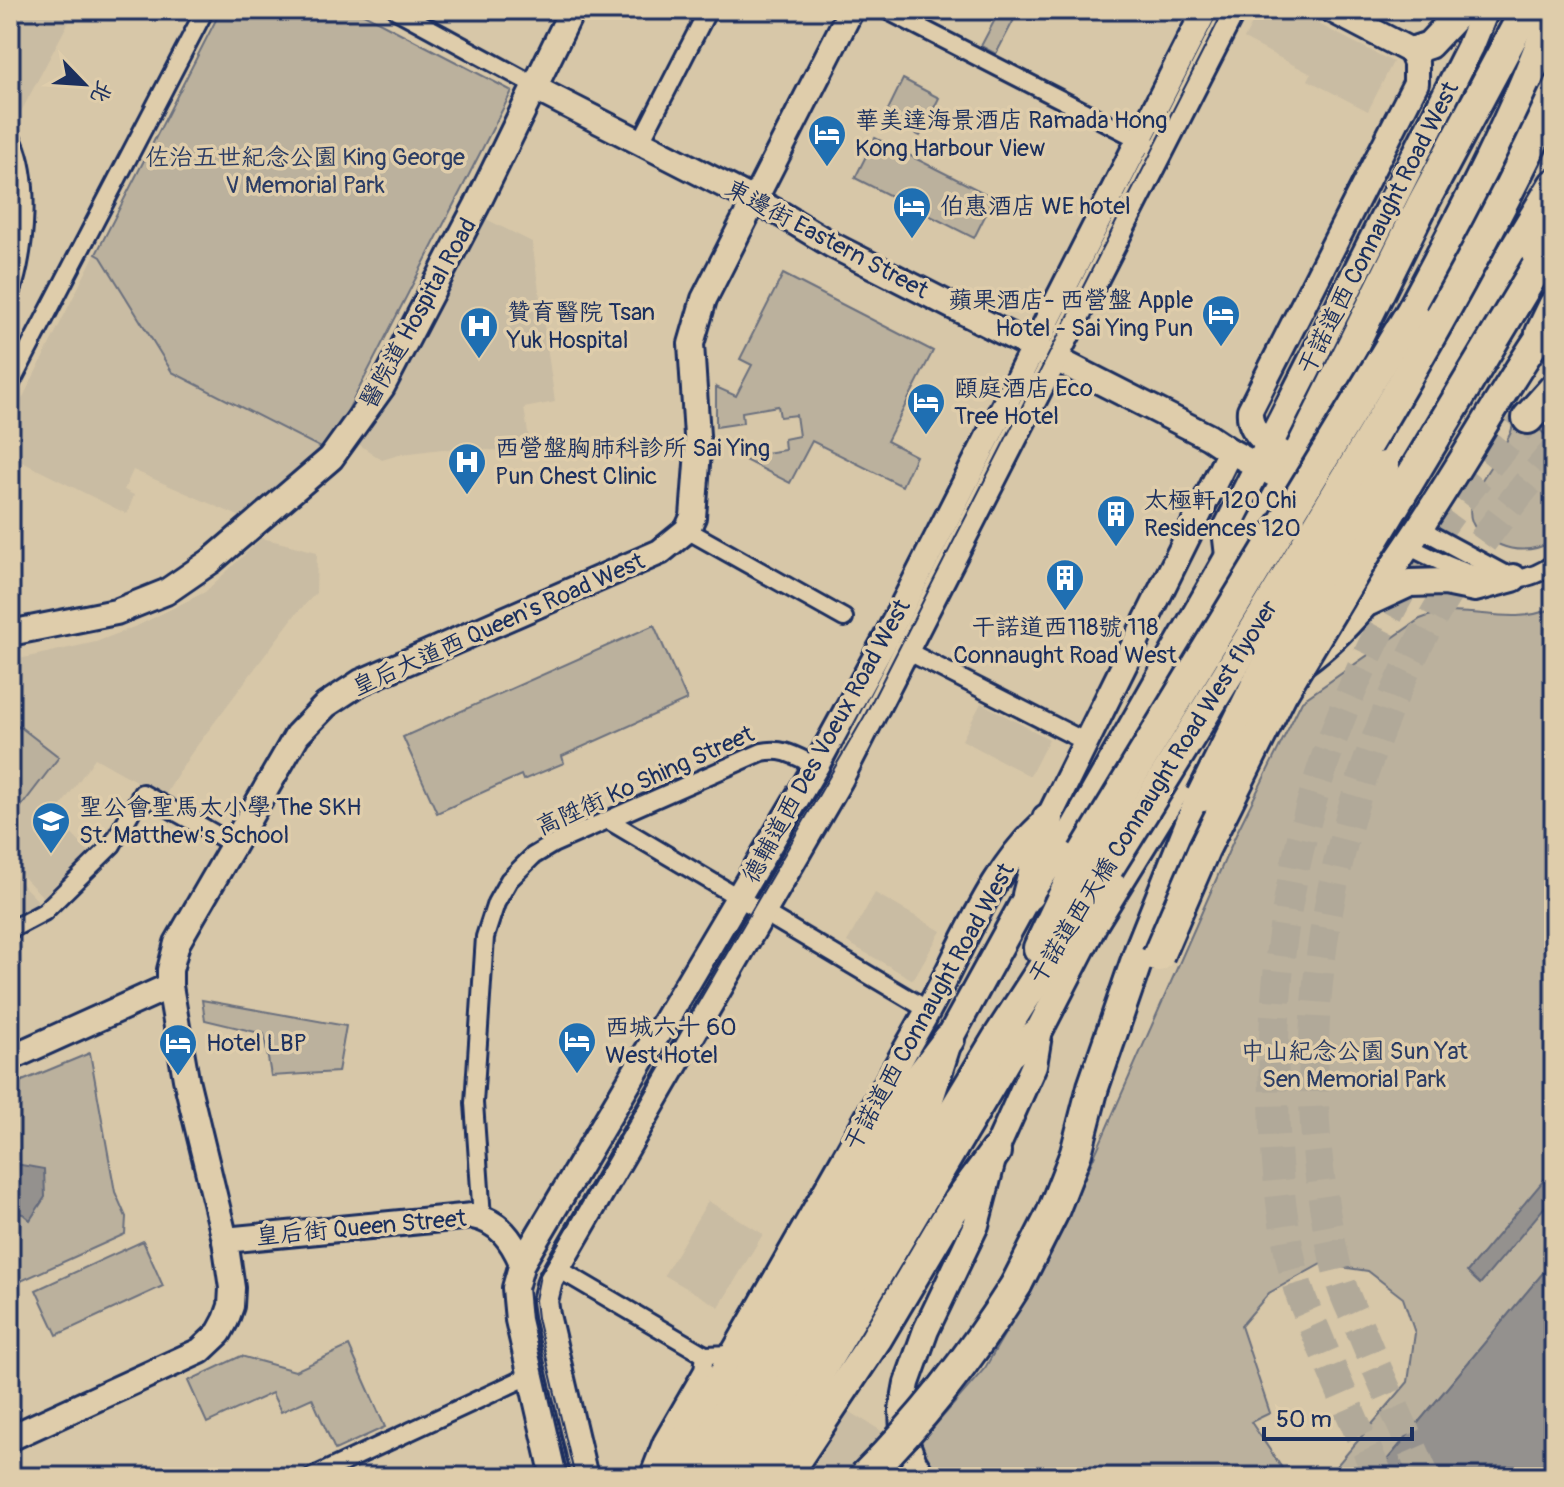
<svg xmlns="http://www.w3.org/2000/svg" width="1564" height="1487" font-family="Pangolin,'LXGW WenKai TC',sans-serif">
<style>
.built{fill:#c9bca3}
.green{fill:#bbb19d;stroke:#6b707e;stroke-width:2}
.water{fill:#94918e;stroke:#646a7b;stroke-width:2}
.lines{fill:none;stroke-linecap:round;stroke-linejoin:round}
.highway-tunnel{stroke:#b1a999;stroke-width:30;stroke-dasharray:30 15;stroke-linecap:butt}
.street-casing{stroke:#1b2f5e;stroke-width:22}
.secondary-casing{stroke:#1b2f5e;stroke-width:30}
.primary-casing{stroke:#1b2f5e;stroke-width:32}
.highway-casing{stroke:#1b2f5e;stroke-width:36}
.street{stroke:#dfcdab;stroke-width:16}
.secondary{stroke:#dfcdab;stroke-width:24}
.primary{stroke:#dfcdab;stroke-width:26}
.highway{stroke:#dfcdab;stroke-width:30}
.tram{stroke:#1b2f5e;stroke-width:2}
.highway-bridge-casing{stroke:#1b2f5e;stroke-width:36;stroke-linecap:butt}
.highway-bridge{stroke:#dfcdab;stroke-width:30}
.labels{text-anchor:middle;stroke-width:7;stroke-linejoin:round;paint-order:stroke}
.poi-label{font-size:24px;fill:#1b2f5e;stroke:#dfcdab;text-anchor:start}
.park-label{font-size:24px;fill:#2b3c64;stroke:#dfcdab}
.street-label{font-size:24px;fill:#1b2f5e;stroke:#dfcdab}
</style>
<rect width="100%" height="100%" fill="#d7c7a8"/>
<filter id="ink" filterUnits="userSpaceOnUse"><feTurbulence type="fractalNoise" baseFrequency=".0125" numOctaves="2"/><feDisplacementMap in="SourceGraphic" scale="16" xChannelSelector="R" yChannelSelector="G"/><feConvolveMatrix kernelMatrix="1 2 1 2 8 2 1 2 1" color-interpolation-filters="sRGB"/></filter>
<g filter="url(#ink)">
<g class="built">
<path d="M10,10H75L16,121L10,113Z"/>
<path d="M1259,10H1291L1393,62L1368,111L1308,80L1311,74L1244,39Z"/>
<path d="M482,217L532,242L555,402L524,408L531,451L442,449L402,454L382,460L357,443L394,388Z"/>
<path d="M95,254L101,257L172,372L327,451L250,521L133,470L124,490L134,495L127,514L10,456V423Z"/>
<path d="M262,538L317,552L316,593L295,615L190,755L164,797L95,758L54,816L89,852L43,897L17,870L13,858L10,860V661L96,642L139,625L205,592Z"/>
<path d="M981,703L1049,739L1030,776L962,740Z"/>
<path d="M10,865L16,878L39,902L10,918Z"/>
<path d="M875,893L941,931L913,980L847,942Z"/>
<path d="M708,1201L763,1234L719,1307L664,1275Z"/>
<path d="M829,1399L893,1438L862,1477H784Z"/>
</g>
<g class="green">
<path d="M221,10H356L512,91L327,451L172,372L101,257L96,254Z"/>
<path d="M1000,10H1019L996,54L981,46Z"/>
<path d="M903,79L939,98L920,136L884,118Z"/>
<path d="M875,138L994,198L974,238L855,178Z"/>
<path d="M783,274L933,351L887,441L916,456L902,486L812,441L790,483L739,457L785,450L784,439L799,436L796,415L780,417L778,406L742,412L743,423L716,427V387L736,396L752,365L740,359Z"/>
<path d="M1517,408L1554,443V541C1537,550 1519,553 1500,545C1434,519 1496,469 1511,432C1514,424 1513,416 1517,408Z"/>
<path d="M1554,608V1260L1373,1477H1327L1408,1382L1415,1333L1403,1298L1368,1271L1321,1264L1269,1293L1241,1326L1270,1413L1251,1422L1288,1477H943L912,1452L985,1368L1052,1252L1238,830L1302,701L1420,619C1464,600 1504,629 1554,608Z"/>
<path d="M654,625L687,700L562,756L564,763L523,780L521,775L437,813L403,737Z"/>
<path d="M19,726L59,757L10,821V738Z"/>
<path d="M202,1000L346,1026L338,1072L271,1076L264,1034L205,1020Z"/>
<path d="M90,1053L115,1192L126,1217L125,1234L10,1286V1086Z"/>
<path d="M143,1241L163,1286L57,1335L36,1290Z"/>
<path d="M349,1346L385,1427L335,1450L312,1398L281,1412L272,1393L207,1423L188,1381L241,1356L295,1371Z"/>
</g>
<g class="water">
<path d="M10,1163L44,1169L45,1197L30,1220L23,1214L10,1212Z"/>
<path d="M1554,1168V1196L1480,1284L1467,1272Z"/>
<path d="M1554,1260V1477H1373L1531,1287Z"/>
</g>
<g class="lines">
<g class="highway-tunnel">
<path d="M1379,1477C1359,1433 1340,1389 1321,1344C1314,1326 1304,1307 1298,1288C1281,1227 1275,1160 1274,1097C1268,899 1324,708 1431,542C1459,498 1494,458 1528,418"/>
<path d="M1425,1477C1404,1429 1382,1382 1362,1333C1354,1315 1344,1296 1339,1277C1283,1060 1322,824 1427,628C1462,564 1507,507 1554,452"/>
</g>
<g class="street-casing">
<g id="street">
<path d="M396,10L534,85"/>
<path d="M886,10L1148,144"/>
<path d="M640,143L708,10"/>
<path d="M10,385L205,10"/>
<path d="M1419,528L1508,576"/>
<path d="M687,530L844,618"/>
<path d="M1408,546C1452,568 1510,599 1554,563"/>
<path d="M907,651L1086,742"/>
<path d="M608,820L928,1010"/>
<path d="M10,930L44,912L112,845L142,793L233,844"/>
<path d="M482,1218L474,1103L485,937L496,903L509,880L533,856L553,844L762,752C784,747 797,757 816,766"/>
<path d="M557,1268L705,1355L732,1354"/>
<path d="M312,1477L531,1375"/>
<path d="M648,1477L662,1441L703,1370L705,1355"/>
</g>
</g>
<g class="secondary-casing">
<g id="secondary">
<path d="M534,85L544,93L781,214L832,245L1209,437L1230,451L1303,490"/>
<path d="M10,144C27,182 21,246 10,284"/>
<path d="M1310,468C1287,455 1247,441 1250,410L1416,83V63L1411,51L1332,10"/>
<path d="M10,633L116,612L166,592L211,561L331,458L382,387L477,205L572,10"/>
<path d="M10,1058L170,986"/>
<path d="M225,1240L473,1216C499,1221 512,1240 522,1263"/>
<path d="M10,1438L200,1351L219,1333L226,1320L231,1306L232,1288L225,1240L186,1079L170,986V970L177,943L297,735L326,705L361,682L660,552L687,530L693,517L698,451L691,344L704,299L851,10"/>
<path d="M554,1477L518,1320L515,1288L522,1263L816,766L885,640L1205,10"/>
<path d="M585,1477L547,1315L545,1301L550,1281L840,780L1233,10"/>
<path d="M667,1477L679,1447C763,1304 844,1158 926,1014C962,950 991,866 1048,819L1230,451"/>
<path d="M923,1477L914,1462L903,1433L902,1410L907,1383L926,1330L976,1225L995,1152L1034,1065L1040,1029"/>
</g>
</g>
<g class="primary-casing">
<g id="primary">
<path d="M1411,51L1429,45L1462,10"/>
<path d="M1229,556L1226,530L1470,47L1485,10"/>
<path d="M1369,602L1410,583L1445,582L1475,588L1513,578"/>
<path d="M1302,663C1358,623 1394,568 1431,510C1472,447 1509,380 1552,318"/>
<path d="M713,1477L928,1105L949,1039L1028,895L1072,832L1229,556L1252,541L1296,460"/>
<path d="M759,1477L1009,1056L1040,1029L1095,922L1205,743L1246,701"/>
</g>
</g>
<g class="highway-casing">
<g id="highway">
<path d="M1537,267L1554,238"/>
<path d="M1412,311C1464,214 1517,114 1554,10"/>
<path d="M1541,333L1554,306"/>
<path d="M1528,418L1554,389"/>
<path d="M1296,460L1423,203L1526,10"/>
<path d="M1384,467L1554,185"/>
<path d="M1028,895L1048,819"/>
<path d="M1039,948L1084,853"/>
<path d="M1016,1285L1052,1214L1076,1153L1093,1087L1141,948L1202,796"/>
<path d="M689,1477L808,1275L909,1092L949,1039"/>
<path d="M734,1477L997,1040L1108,868"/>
<path d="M784,1477L876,1339L951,1212L995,1152"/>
</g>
</g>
<use href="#street" class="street"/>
<use href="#secondary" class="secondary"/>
<use href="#primary" class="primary"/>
<use href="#highway" class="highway"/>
<path class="tram" d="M575,1477L537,1318L535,1300L540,1275L864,717L1224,10"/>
<g class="highway-bridge-casing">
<g id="highway-bridge">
<path d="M1202,796L1259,680L1384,467"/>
<path d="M1084,853L1412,311"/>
<path d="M1108,868C1174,763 1238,658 1302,552C1392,404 1481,255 1554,96"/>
<path d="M1158,956L1204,849L1281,694L1537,267"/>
<path d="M864,1477C923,1419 972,1355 1016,1285"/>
</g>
</g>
<use href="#highway-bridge" class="highway-bridge"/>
</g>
</g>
<defs>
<g id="hotel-pin" transform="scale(2)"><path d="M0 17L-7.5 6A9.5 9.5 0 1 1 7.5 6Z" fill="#1f6fb2" stroke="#dfcdab"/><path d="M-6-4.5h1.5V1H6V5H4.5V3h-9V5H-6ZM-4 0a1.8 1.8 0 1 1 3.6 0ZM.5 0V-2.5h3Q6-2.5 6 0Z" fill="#fff"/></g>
<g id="hospital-pin" transform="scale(2)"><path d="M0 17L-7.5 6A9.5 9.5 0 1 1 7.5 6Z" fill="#1f6fb2" stroke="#dfcdab"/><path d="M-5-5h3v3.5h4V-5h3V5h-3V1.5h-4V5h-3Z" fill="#fff"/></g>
<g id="building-pin" transform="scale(2)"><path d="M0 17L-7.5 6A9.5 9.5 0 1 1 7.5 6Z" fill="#1f6fb2" stroke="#dfcdab"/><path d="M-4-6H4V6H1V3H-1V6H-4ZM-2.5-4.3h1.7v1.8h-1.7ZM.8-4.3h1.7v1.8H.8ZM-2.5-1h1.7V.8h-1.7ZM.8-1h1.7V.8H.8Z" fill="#fff"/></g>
<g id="school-pin" transform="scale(2)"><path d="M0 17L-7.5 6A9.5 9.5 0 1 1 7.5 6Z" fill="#1f6fb2" stroke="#dfcdab"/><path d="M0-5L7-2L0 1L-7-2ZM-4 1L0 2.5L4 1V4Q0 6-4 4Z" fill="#fff"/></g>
</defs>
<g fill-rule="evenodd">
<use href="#hotel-pin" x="827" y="134"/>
<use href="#hotel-pin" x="912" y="206"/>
<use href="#hotel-pin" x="1221" y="314"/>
<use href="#hospital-pin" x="479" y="326"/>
<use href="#hotel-pin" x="926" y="402"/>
<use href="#hospital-pin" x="467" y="462"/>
<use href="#building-pin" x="1116" y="514"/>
<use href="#building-pin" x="1065" y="578"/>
<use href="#school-pin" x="51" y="821"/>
<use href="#hotel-pin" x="577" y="1041"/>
<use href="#hotel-pin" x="178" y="1043"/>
</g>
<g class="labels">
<g class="poi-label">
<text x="855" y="128">華美達海景酒店 Ramada Hong<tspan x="855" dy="28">Kong Harbour View</tspan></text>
<text x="940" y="214">伯惠酒店 WE hotel</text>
<text x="1193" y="308" text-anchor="end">蘋果酒店- 西營盤 Apple<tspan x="1193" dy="28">Hotel - Sai Ying Pun</tspan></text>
<text x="507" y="320">贊育醫院 Tsan<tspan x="507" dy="28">Yuk Hospital</tspan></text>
<text x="954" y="396">頤庭酒店 Eco<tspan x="954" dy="28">Tree Hotel</tspan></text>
<text x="495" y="456">西營盤胸肺科診所 Sai Ying<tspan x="495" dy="28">Pun Chest Clinic</tspan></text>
<text x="1144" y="508">太極軒 120 Chi<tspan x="1144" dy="28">Residences 120</tspan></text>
<text x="1065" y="635" text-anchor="middle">干諾道西118號 118<tspan x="1065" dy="28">Connaught Road West</tspan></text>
<text x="79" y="815">聖公會聖馬太小學 The SKH<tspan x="79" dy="28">St. Matthew's School</tspan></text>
<text x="605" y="1035">西城六十 60<tspan x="605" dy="28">West Hotel</tspan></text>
<text x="206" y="1051">Hotel LBP</text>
</g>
<g class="park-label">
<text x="305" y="165">佐治五世紀念公園 King George<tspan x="305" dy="28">V Memorial Park</tspan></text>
<text x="1354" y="1059">中山紀念公園 Sun Yat<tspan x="1354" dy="28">Sen Memorial Park</tspan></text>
</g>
<g class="street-label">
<text transform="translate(1378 228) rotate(-63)" y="8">干諾道西 Connaught Road West</text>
<text transform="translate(827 239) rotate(28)" y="8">東邊街 Eastern Street</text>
<text transform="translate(418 313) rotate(-61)" y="8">醫院道 Hospital Road</text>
<text transform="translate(498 624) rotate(-24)" y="8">皇后大道西 Queen's Road West</text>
<text transform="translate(826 741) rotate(-61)" y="8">德輔道西 Des Voeux Road West</text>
<text transform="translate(645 780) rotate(-24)" y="8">高陞街 Ko Shing Street</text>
<text transform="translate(1153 792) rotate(-58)" y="8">干諾道西天橋 Connaught Road West flyover</text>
<text transform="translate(929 1007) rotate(-61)" y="8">干諾道西 Connaught Road West</text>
<text transform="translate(361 1227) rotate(-5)" y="8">皇后街 Queen Street</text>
</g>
</g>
<rect width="1564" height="1487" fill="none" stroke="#dfcdab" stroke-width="40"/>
<rect x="20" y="20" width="1524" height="1447" fill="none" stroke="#1b2f5e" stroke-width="3" filter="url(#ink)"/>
<g transform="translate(84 84) rotate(115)" stroke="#dfcdab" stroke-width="6" paint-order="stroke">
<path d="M0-6L14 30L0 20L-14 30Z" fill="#1b2f5e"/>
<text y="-12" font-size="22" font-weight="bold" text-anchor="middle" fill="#1b2f5e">北</text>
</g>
<path d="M1264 1427v12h148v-12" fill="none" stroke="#1b2f5e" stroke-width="4"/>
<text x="1276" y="1427" font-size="24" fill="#1b2f5e" stroke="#dfcdab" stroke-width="6" paint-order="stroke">50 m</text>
</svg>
